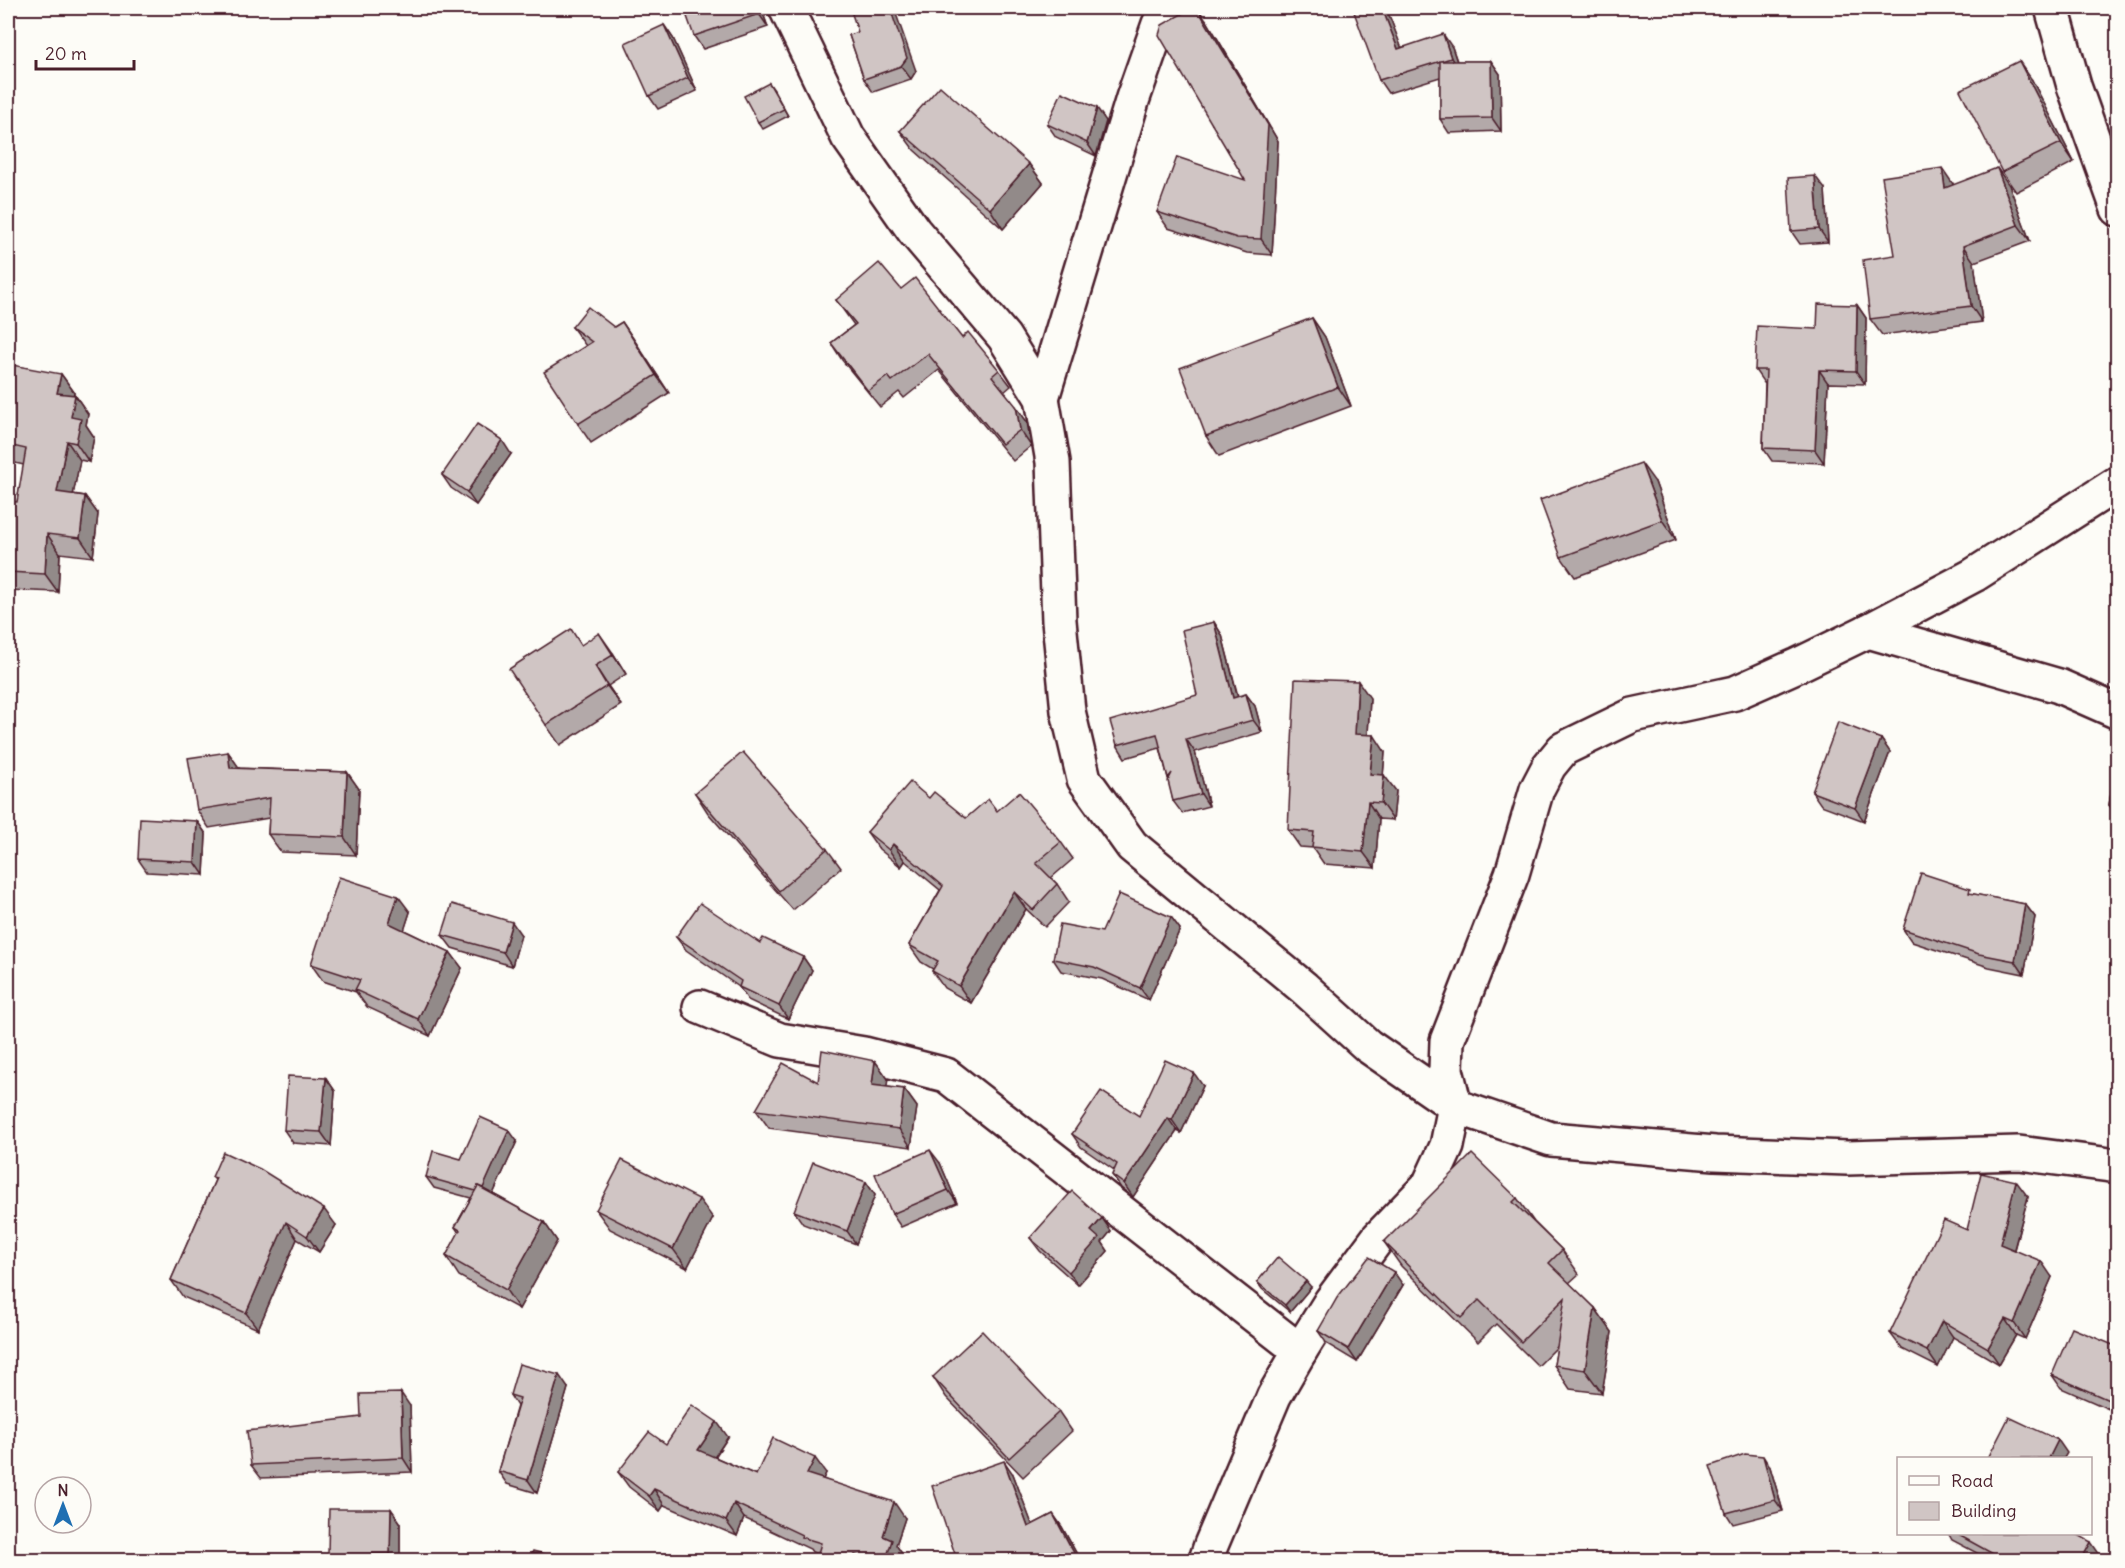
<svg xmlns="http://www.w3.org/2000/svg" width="2125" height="1568" font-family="Delius,sans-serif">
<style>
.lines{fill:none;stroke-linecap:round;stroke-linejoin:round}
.street-casing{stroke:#4a1f2b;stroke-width:38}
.secondary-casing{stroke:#4a1f2b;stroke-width:38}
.street{stroke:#fdfcf7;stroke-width:33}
.secondary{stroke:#fdfcf7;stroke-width:33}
.wall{fill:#b3a9a9;stroke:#4a1f2b;stroke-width:1.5}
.shaded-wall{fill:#928a89;stroke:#4a1f2b;stroke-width:1.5}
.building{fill:#d0c5c4;stroke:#4a1f2b;stroke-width:1.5}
</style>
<rect width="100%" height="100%" fill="#fdfcf7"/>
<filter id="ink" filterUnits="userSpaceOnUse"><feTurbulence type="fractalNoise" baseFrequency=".0167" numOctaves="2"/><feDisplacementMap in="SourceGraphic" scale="12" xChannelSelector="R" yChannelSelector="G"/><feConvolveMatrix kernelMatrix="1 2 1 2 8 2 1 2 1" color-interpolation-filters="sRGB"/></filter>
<g filter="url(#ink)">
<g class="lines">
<g class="street-casing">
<g id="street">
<path d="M2052,8L2074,86L2118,209"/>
<path d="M1042,398L1133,98L1159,24L1175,8"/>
<path d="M1868,631L2059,686L2118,712"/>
<path d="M700,1007L780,1040L864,1054L946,1075L1300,1351"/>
<path d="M1206,1560L1211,1545L1274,1396L1300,1351L1331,1301L1378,1238L1429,1185L1447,1146L1455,1106L1446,1070L1447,1041L1512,874L1537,789L1549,766L1563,749L1633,715L1735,693L1798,665L1868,631L1974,575L2118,483"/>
</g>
</g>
<g class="secondary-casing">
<path id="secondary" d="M786,8L848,137L914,231L1004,337L1042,398L1053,462L1059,621L1068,711L1084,779L1132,846L1304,988L1368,1046L1455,1106L1551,1139L1715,1153L1847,1158L2019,1153L2118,1166"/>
</g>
<use href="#street" class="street"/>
<use href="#secondary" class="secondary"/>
</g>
<g class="wall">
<path d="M761,8L768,27L703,49L694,36Z"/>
<path d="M1197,8L1207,21L1278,141L1272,255L1247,253L1168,228L1157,212L1245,180Z"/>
<path d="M1365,8H1384L1389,15L1401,47H1452L1457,61H1491L1500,74L1501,131L1449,133L1440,119V77L1388,93L1379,80Z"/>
<path d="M664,25L673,38L697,91L658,109L649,96Z"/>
<path d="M849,35L916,71L911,79L873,92L864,79Z"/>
<path d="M2032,80L2074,162L2016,192L2002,172Z"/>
<path d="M769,83L788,116L763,129L758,122Z"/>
<path d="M1106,121L1096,156L1056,137L1047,124Z"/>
<path d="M900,131L1029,164L1043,183L1003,229L914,150Z"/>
<path d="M1953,184V185H2009L2030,241L1974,262L1982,322L1882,335L1870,319L1895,255Z"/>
<path d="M1825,189L1828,242L1800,244L1791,231Z"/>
<path d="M901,289L962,338L999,370L1011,386L1004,392L1027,422L1031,446L1013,461L939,370L904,398L899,392L880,407L842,360L831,343L854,325L836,300Z"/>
<path d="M1857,305L1866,318L1865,384L1828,383L1824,463L1772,461L1763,448L1765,383H1764L1755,370L1817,329Z"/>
<path d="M1312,318L1325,337L1351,406L1219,456L1206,436Z"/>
<path d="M622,322L669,393L591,443L578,424L586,346L572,327H614Z"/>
<path d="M61,374L74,392V395H75L88,414L86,425L94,437L89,462L80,460L73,494L85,496L98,514L93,557L60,553L58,592L8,590V501L17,502L24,465L11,462L8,458V391Z"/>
<path d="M511,454L476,505L451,488L442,475Z"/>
<path d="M1655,482L1676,540L1575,577L1561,557Z"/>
<path d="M1214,622L1222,635L1238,696L1246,694L1255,706L1262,732L1195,752L1209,806L1182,813L1173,801L1169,780L1168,778L1160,748L1125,758L1117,745L1197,695Z"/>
<path d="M582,645L613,653L626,674L608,686L621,705L560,745L546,725Z"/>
<path d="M1370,698L1368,735L1385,752L1383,775L1396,791L1393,820L1379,819L1375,868L1324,864L1313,848L1300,847L1288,830Z"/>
<path d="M1881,739L1890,752L1864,821L1821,805L1812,792Z"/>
<path d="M228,752L239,768L347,772L359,789L356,855L281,852L268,834L269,818L209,828L197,810Z"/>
<path d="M2118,752V817L2109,805Z"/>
<path d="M695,793L827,849L841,868L793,910L708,813Z"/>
<path d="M929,798L966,818L997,811L1061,842L1073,859L1051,878L1057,884L1069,902L1045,927L1026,909L971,1003L944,988L932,971L933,969L921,962L909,945L940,890L905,861L901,867L879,849L867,832Z"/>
<path d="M197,821L206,834L204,875L147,872L138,859Z"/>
<path d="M1973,894L2025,904L2035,917L2024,974L1989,967L1912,942L1903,929Z"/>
<path d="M410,912L404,930L450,952L462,968L430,1036L367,1007L356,992L323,981L311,964Z"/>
<path d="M1171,917L1180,929L1149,1000L1102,979L1061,971L1053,959L1102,932Z"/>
<path d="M442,935H521L512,966L452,948Z"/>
<path d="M676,937L760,943L803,957L812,970L788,1019L748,1000L739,987L686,950Z"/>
<path d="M875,1061L888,1079L886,1087L904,1089L917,1107L911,1147L769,1128L756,1110L818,1082Z"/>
<path d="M326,1078L335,1091L331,1146L293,1143L284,1130Z"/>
<path d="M1203,1086L1181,1133L1177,1131L1133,1197L1121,1188L1112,1175L1114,1170L1081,1147L1072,1134L1139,1116Z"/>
<path d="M517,1141L493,1194L544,1222L557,1241L519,1309L459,1276L446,1256L459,1233L455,1227L471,1198L434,1188L426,1177L461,1159Z"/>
<path d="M940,1163L957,1203L901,1227L892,1214Z"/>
<path d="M212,1177L336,1225L319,1252L297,1239L258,1329L183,1297L171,1280L215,1180Z"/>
<path d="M866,1182L875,1195L856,1244L803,1224L794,1211Z"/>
<path d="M2028,1197L2014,1250L2052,1277L2025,1339L2016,1335L1999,1364L1953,1337L1938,1367L1902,1349L1890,1333L1967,1230Z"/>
<path d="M1517,1198L1534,1222L1562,1250L1579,1274L1569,1283L1595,1308L1612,1332L1602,1393L1570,1389L1554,1365L1557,1347L1538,1366L1496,1324L1478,1342L1401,1266L1384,1242Z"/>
<path d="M596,1210L713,1218L687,1268L610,1229Z"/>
<path d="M1102,1218L1111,1231L1102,1242L1108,1251L1078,1285L1040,1251L1030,1238Z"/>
<path d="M1257,1282L1311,1287L1290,1312L1262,1289Z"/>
<path d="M1403,1285L1357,1362L1327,1344L1318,1331Z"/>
<path d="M2118,1347V1413L2061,1388L2052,1375Z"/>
<path d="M933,1377L1059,1412L1072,1431L1023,1477L946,1397Z"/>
<path d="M568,1388L537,1493L507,1484L498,1471L517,1406L510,1395Z"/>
<path d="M410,1406L412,1472L261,1478L251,1465Z"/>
<path d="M728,1437L715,1457L756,1475L826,1473L823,1479L905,1518L896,1545L903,1555L901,1560H819L817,1557L818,1554L812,1552L810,1549L744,1518L737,1536L664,1505L660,1511L629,1487L618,1472L666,1444Z"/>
<path d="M1770,1467L1783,1511L1733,1524L1726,1513Z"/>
<path d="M1013,1474L1032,1525L1053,1514L1062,1527L1080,1560H957Z"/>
<path d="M391,1509L400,1522V1560H333L328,1554Z"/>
<path d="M1948,1533H2075L2100,1555L2097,1560H1990L1952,1540Z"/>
</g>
<g class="shaded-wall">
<path d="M757,8H761L768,27L759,14Z"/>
<path d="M890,8H894L916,71L911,79L901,66Z"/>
<path d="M1197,8L1207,21L1278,141L1272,255L1261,239Z"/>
<path d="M1382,8H1384L1389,15L1407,62L1398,49Z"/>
<path d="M664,25L673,38L697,91L688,78Z"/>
<path d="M1443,34L1452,47L1460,71L1451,58Z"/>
<path d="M1491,61L1500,74L1501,131L1492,118Z"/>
<path d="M2019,61L2032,80L2074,162L2061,143Z"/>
<path d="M769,83L774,90L788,116L784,109Z"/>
<path d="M1097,108L1106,121L1096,156L1087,143Z"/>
<path d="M1029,164L1043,183L1003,229L990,209Z"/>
<path d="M1942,168L1953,184L1956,204L1945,188Z"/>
<path d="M1997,168L2009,185L2030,241L2018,225Z"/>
<path d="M1815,176L1825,189L1828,242L1819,229Z"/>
<path d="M1963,246L1974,262L1982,322L1971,306Z"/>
<path d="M1857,305L1866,318L1865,384L1856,371Z"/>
<path d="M1312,318L1325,337L1351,406L1338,387Z"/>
<path d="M622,322L635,341L669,393L656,375Z"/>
<path d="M1819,370L1828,383L1824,463L1815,450Z"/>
<path d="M61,374L74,392L70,411L57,393Z"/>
<path d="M75,395L88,414L86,425L94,437L89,462L76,443L71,417Z"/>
<path d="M1016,406L1027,422L1031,446L1020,430Z"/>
<path d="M502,440L511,454L476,505L467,492Z"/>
<path d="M67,441L80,460L70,511L57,492Z"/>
<path d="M1641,463L1655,482L1676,540L1662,520Z"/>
<path d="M85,496L98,514L93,557L80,538Z"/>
<path d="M47,534L60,553L58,592L45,574Z"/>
<path d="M1214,622L1222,635L1241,710L1233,698Z"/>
<path d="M599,633L613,653L626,674L613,655Z"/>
<path d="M595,666L608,686L621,705L607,686Z"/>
<path d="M1358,681L1370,698L1367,750L1355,734Z"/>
<path d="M1246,694L1255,706L1262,732L1253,720Z"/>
<path d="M1374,735L1385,752L1382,790L1370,774Z"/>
<path d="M1186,739L1195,752L1209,806L1201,794Z"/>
<path d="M1881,739L1890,752L1864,821L1855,808Z"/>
<path d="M228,752L240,769L230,768Z"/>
<path d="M347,772L359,789L356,855L344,837Z"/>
<path d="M1384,775L1396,791L1393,820L1381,803Z"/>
<path d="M1368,802L1379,819L1375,868L1363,852Z"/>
<path d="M197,821L206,834L204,875L195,862Z"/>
<path d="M893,844L905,861L901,867L889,850Z"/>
<path d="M1014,892L1026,909L971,1003L959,986Z"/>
<path d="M398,896L410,912L401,940L389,923Z"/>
<path d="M2025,904L2035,917L2024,974L2015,961Z"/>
<path d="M1171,917L1180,929L1149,1000L1140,988Z"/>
<path d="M512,922L521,935L512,966L503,952Z"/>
<path d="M450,952L462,968L430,1036L418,1019Z"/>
<path d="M803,957L812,970L788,1019L779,1006Z"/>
<path d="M875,1061L888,1079L884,1103L872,1085Z"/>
<path d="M1194,1073L1203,1086L1181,1133L1172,1120Z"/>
<path d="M326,1078L335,1091L331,1146L321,1132Z"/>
<path d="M904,1089L917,1107L911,1147L899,1129Z"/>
<path d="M1168,1118L1177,1131L1133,1197L1124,1184Z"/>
<path d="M509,1130L517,1141L489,1203L481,1192Z"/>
<path d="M930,1150L940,1163L957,1203L948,1190Z"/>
<path d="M2016,1181L2028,1197L2011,1260L2000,1244Z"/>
<path d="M866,1182L875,1195L856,1244L847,1231Z"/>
<path d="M699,1199L713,1218L687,1268L673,1249Z"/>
<path d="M324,1209L336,1225L319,1252L307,1236Z"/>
<path d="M1102,1218L1111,1231L1102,1242L1108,1251L1078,1285L1069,1272L1091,1231Z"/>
<path d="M286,1222L297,1239L258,1329L246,1313Z"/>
<path d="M544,1222L557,1241L519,1309L506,1290Z"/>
<path d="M2041,1261L2052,1277L2025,1339L2014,1323Z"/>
<path d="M1394,1272L1403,1285L1357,1362L1348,1349Z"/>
<path d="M1306,1281L1311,1287L1290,1312L1285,1305Z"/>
<path d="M1595,1308L1612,1332L1602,1393L1585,1370Z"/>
<path d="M2005,1319L2016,1335L1999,1364L1988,1348Z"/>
<path d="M1942,1321L1953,1337L1938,1367L1927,1351Z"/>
<path d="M559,1375L568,1388L537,1493L528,1480Z"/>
<path d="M2118,1387V1410L2111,1401Z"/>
<path d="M401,1393L410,1406L412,1472L403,1458Z"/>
<path d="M717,1422L728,1437L709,1465L698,1450Z"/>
<path d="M2058,1440L2067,1453L2064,1458H2049Z"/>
<path d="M1763,1456L1770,1467L1783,1511L1775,1500Z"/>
<path d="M815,1458L826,1473L818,1489L807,1474Z"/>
<path d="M1004,1461L1013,1474L1038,1540L1028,1527Z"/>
<path d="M654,1489L664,1505L660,1511L649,1496Z"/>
<path d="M894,1502L905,1518L896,1545L903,1555L901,1560H886L883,1536Z"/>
<path d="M734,1503L744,1518L737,1536L726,1521Z"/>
<path d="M391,1509L400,1522V1560H395L390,1554Z"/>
<path d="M1053,1514L1062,1527L1080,1560H1078L1075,1555Z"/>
<path d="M2091,1542L2100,1555L2097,1560H2081Z"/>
<path d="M855,1555L859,1560H853Z"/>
</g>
<g class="building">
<path d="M684,8H757L759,14L694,36Z"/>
<path d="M850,8H890L907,58L901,66L864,79L849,35L858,32Z"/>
<path d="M1192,8H1197L1268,125L1261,239L1237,238L1157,212L1177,157L1245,180L1159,35L1162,25Z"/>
<path d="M1365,8H1382L1398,49L1443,34L1451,58L1379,80L1354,12Z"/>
<path d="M664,25L688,78L649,96L625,43Z"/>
<path d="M1440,61H1491L1492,118L1440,119Z"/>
<path d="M2019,61L2061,143L2002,172L1960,90Z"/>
<path d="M769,83L784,109L758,122L744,96Z"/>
<path d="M940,86L1029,164L990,209L900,131Z"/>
<path d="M1062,92L1097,108L1087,143L1047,124Z"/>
<path d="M1942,168L1945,188L1997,168L2018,225L1963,246L1971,306L1870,319L1863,260L1895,255L1882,177Z"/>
<path d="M1815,176L1819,229L1791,231L1788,178Z"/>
<path d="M879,263L901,289L915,278L962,338L968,332L999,370L992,376L1016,406L1020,430L1002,444L928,354L892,381L888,376L868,391L831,343L856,324L836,300Z"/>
<path d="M1818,304L1857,305L1856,371L1819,370L1815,450L1763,448L1766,370H1755L1757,326L1817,329Z"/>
<path d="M588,307L614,327L622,322L656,375L578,424L544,372L592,342L572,327Z"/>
<path d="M1312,318L1338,387L1206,436L1180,368Z"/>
<path d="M12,365L61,374L57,393L75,395L71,417L81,419L76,443L67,441L57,492L85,496L80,538L47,534L45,574L8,572V501L17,502L26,449L8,445V391Z"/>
<path d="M477,424L502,440L467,492L442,475Z"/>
<path d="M1641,463L1662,520L1561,557L1540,500Z"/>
<path d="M1214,622L1233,698L1246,694L1253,720L1186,739L1201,794L1173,801L1168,781L1172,773L1168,778L1157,734L1117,745L1110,721L1197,695L1182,630Z"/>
<path d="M571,629L581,645L599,633L613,655L595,666L607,686L546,725L509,669Z"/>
<path d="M1295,679L1358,681L1355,734L1374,735L1370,774L1384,775L1381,803L1368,802L1363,852L1312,847L1314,832L1288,830Z"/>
<path d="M1838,722L1881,739L1855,808L1812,792Z"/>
<path d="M228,752L230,768L347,772L344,837L268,834L270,798L197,810L188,758Z"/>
<path d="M743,752L827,849L779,891L695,793Z"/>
<path d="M2118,752V806L2109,805Z"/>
<path d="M910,782L929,798L934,792L966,818L988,799L997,811L1019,792L1061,842L1036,863L1057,884L1033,910L1014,892L959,986L932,971L938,961L909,945L943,886L893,844L889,850L867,832Z"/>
<path d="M140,818L197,821L195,862L138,859Z"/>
<path d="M1921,873L1970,889L1969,893L2025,904L2015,961L1979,954L1903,929Z"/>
<path d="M339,877L398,896L389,923L450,952L418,1019L355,990L360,980L311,964Z"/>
<path d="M1119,894L1171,917L1140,988L1094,967L1053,959L1060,924L1102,932Z"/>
<path d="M700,903L760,943L763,938L803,957L779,1006L739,987L741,981L676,937Z"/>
<path d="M452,904L512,922L503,952L442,935Z"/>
<path d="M822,1050L875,1061L872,1085L904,1089L899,1129L756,1110L783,1063L818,1082Z"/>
<path d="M1165,1060L1194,1073L1172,1120L1168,1118L1124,1184L1112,1175L1117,1164L1072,1134L1101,1091L1139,1116Z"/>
<path d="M288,1076L326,1078L321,1132L284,1130Z"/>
<path d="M480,1117L509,1130L483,1188L478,1186L476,1191L426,1177L433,1151L461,1159Z"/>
<path d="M930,1150L948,1190L892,1214L875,1174Z"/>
<path d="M223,1152L260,1169L324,1209L307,1236L286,1222L246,1313L171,1280L216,1178L212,1177Z"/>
<path d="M1472,1154L1517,1198L1513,1202L1562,1250L1549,1263L1595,1308L1585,1370L1554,1365L1565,1298L1521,1342L1479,1300L1461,1318L1384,1242Z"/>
<path d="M622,1160L699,1199L673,1249L596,1210Z"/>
<path d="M813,1162L866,1182L847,1231L794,1211Z"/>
<path d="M1981,1173L2016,1181L2000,1244L2041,1261L2014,1323L2005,1319L1988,1348L1942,1321L1927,1351L1890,1333L1944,1220L1967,1230Z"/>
<path d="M478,1186L544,1222L506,1290L446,1256L460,1230L455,1227Z"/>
<path d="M1072,1191L1102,1218L1091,1231L1099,1238L1069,1272L1030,1238Z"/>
<path d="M1278,1257L1306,1281L1285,1305L1257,1282Z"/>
<path d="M1369,1257L1394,1272L1348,1349L1318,1331L1337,1298Z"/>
<path d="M2072,1328L2118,1347V1387L2111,1401L2052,1375Z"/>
<path d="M982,1331L1059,1412L1009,1458L933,1377Z"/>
<path d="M519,1364L559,1375L528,1480L498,1471L520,1398L510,1395Z"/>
<path d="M401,1393L403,1458L251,1465L247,1431L361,1417L360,1394Z"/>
<path d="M692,1405L717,1422L698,1450L756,1475L773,1438L815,1458L807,1474L894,1502L883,1536L892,1540L886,1560H872L855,1555L853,1560H828L817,1557L821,1543L801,1537L802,1535L734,1503L726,1521L654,1489L649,1496L618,1472L649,1432L666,1444Z"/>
<path d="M2009,1417L2058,1440L2049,1458H1988Z"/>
<path d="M1745,1454L1763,1456L1775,1500L1726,1513L1710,1466Z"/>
<path d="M1004,1461L1028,1527L1053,1514L1075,1555L1065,1560H957L932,1486Z"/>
<path d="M329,1509H391L390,1554H328Z"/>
<path d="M1955,1533H2075L2091,1542L2081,1560H2004Z"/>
<path d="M533,1551L567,1560H530Z"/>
</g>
</g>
<rect width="2125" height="1568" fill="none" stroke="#fdfcf7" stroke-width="30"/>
<rect x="15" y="15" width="2095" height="1538" fill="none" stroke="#4a1f2b" stroke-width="2" filter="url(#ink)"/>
<rect x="1897" y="1457" width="195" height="78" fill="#fdfcf7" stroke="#b5a4a5" stroke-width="1.5"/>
<rect x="1909" y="1476" width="30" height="9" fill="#fdfcf7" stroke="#b5a4a5" stroke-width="1.5"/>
<text x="1951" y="1487" font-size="18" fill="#4a1f2b">Road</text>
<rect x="1909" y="1502" width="30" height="18" fill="#d0c5c4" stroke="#b5a4a5" stroke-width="1.5"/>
<text x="1951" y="1517" font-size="18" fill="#4a1f2b">Building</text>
<g transform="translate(63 1505)"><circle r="28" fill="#fdfcf7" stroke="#b5a4a5" stroke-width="1.5"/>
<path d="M0-4.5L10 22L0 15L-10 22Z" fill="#1f6fb2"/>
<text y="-9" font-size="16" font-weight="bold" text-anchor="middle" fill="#4a1f2b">N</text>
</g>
<path d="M36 60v9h98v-9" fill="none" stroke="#4a1f2b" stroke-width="3"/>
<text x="45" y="60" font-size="18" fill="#4a1f2b" stroke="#fdfcf7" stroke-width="4.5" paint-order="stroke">20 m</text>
</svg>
